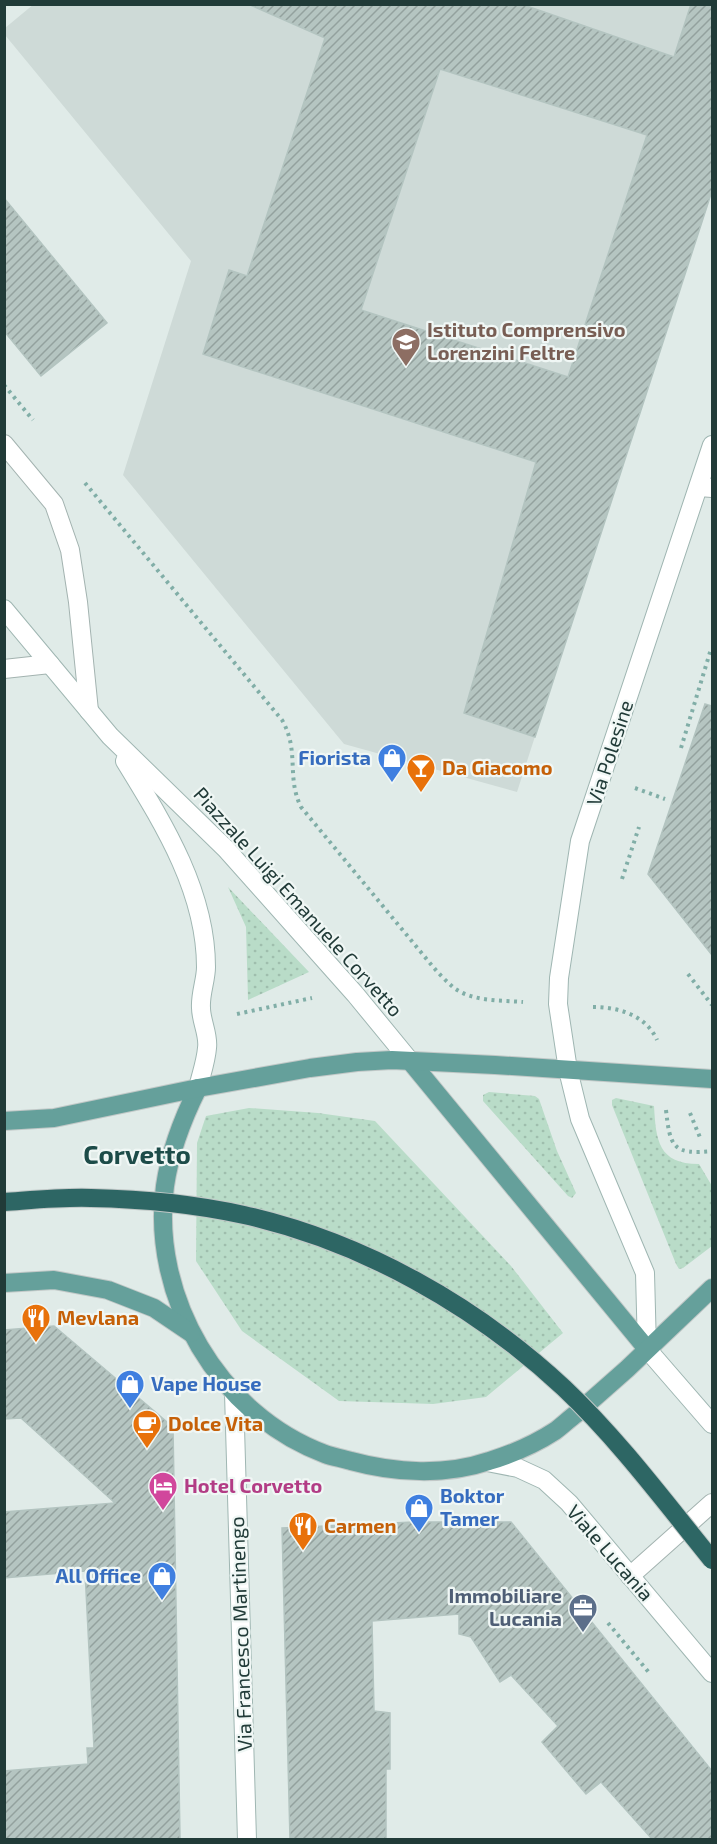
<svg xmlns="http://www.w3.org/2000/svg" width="717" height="1844" font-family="'Exo 2',sans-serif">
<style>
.built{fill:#cedad7}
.grass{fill:url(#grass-dots)}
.building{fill:url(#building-hatch);stroke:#b3c4c0;stroke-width:1.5;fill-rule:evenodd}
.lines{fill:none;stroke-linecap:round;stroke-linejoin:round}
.lane-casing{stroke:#a3b3b0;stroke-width:20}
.street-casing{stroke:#a3b3b0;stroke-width:20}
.secondary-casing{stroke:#9fb6b2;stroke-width:20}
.primary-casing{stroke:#c1c8c7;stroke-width:20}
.path{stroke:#81aea7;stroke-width:4;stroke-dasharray:3 4.5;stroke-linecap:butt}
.lane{stroke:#fff;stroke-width:18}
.street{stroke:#fff;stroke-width:18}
.secondary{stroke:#fff;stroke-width:18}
.primary{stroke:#65a09b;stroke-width:18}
.highway-bridge-casing{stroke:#c1c8c7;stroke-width:20;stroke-linecap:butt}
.highway-bridge{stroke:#2d6664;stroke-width:18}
.labels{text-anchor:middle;stroke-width:4.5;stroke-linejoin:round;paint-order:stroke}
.education-label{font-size:20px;font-weight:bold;fill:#785e54;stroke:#f0f7f5;text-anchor:start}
.street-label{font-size:20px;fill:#213b38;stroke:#f0f7f5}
.shop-label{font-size:20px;font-weight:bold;fill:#366cbe;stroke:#f0f7f5;text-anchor:end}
.food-label{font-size:20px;font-weight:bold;fill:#c56008;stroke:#f0f7f5;text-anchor:start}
.hotel-label{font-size:20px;font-weight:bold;fill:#b23c85;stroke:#f0f7f5;text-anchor:start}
.service-label{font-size:20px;font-weight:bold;fill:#4e5e75;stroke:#f0f7f5;text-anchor:end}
.district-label{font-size:26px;font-weight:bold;fill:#1d4c49;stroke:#f0f7f5}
</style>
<defs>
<pattern id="grass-dots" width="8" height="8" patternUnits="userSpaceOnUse" patternTransform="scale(1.5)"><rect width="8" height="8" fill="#b9dcc8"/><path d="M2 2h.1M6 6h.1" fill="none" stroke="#9fbead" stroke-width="1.8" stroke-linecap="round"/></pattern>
<pattern id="building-hatch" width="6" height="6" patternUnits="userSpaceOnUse" patternTransform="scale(1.5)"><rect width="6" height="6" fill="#b5c5c1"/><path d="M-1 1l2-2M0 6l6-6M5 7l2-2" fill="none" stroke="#93a19e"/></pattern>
</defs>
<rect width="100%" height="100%" fill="#e0ebe8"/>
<path class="built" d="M34,4L712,5V191L517,792L344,744L123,475L191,261L5,35V28Z"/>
<g class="grass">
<path d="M228,887L309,972L248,1000L246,927Z"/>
<path d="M489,1092L535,1096L539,1099L557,1151L576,1193L572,1198L568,1196L483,1101V1095Z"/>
<path d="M616,1098L654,1106C656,1140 658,1164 699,1164L712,1186V1246L683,1268L679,1269L676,1264L612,1105V1100Z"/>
<path d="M249,1108L318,1113L375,1121L511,1266L563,1333L486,1397L433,1404L339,1401L242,1331L196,1261L197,1143L206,1116Z"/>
</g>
<g class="building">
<path d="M248,4H521L674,57L691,4H712V191L535,737L464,713L536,462L203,354L229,270L247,276L325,38ZM440,69L647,135L568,377L361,310Z"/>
<path d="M4,198L107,323L41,376L4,331Z"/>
<path d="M705,704L712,706V955L648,874Z"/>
<path d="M54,1326L173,1427L180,1839H4V1771L88,1764L87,1748H94L85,1571L4,1578V1512L115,1503L21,1418L4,1419V1330Z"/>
<path d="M414,1522H511L712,1771V1839H652L601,1782L586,1794L542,1742L558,1726L511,1675L500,1682L471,1637L459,1634V1614L372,1621L374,1711L390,1713V1769H386V1839H290L282,1528Z"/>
</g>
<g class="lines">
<g class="lane-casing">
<g id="lane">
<path d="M700,487L712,488"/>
<path d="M630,1576L712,1503"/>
</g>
</g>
<g class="street-casing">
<g id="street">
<path d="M4,444L54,504L70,550L78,602L89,711"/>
<path d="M4,669L50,664"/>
</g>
</g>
<g class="secondary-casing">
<g id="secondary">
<path d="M712,445L580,841L559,978L558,1004L568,1070L580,1119L645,1273L647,1349L712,1424"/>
<path d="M4,609L110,736L226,849L355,994L410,1061"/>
<path d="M125,761C163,823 206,891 206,967C206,980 200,994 201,1008C201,1021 209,1035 207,1048C206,1061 201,1075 198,1088"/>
<path d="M234,1393L247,1840"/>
<path d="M487,1462L518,1468L544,1480L569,1503L712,1673"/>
</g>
</g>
<g class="primary-casing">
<g id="primary">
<path d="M410,1061L647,1349"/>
<path d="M198,1088C182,1120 170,1151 165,1186C150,1296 219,1415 325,1454C333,1457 342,1458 351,1461C395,1473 445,1476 489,1461C512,1454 535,1444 555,1431C562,1426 569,1419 576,1414C593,1399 610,1384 627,1369C655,1342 684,1315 712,1288"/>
<path d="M4,1121L54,1118L198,1088L310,1068L357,1062L392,1060L495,1065L712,1079"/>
<path d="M4,1283L54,1280L108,1290L154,1308L191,1333"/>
</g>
</g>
<g class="path">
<path d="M4,385L33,420"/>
<path d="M85,483L282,720C300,751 286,777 301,807L434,968C440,975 447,982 454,988C474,1002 500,1000 523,1002"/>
<path d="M681,748L711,649"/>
<path d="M635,788L665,799"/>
<path d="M622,879L639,827"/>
<path d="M688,974L712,1005"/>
<path d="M593,1007C618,1007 646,1015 657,1040"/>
<path d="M237,1014L312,998"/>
<path d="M666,1110C670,1147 673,1155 712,1151"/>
<path d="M690,1113L701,1140"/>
<path d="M608,1623L651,1675"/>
</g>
<use href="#lane" class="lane"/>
<use href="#street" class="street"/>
<use href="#secondary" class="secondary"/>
<use href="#primary" class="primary"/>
<g class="highway-bridge-casing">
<path id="highway-bridge" d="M4,1202C33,1200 62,1197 91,1198C142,1199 194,1204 244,1215C363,1242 475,1305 564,1388C618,1439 665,1502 712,1560"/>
</g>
<use href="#highway-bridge" class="highway-bridge"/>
</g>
<defs>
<g id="school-pin" transform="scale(1.5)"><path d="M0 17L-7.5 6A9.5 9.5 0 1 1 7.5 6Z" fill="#8d6e63" stroke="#f0f7f5"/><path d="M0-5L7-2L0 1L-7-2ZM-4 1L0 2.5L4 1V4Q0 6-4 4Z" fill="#fff"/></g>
<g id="shop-pin" transform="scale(1.5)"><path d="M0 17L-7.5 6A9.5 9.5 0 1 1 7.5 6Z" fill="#3f7fe0" stroke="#f0f7f5"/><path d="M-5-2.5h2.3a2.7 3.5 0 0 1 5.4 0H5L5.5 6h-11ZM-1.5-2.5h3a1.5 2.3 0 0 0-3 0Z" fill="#fff"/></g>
<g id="bar-pin" transform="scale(1.5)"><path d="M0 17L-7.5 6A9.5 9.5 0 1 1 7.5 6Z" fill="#e8710a" stroke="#f0f7f5"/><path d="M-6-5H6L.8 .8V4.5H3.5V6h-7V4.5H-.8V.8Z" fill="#fff"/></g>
<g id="restaurant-pin" transform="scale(1.5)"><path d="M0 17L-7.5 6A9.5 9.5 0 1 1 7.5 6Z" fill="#e8710a" stroke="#f0f7f5"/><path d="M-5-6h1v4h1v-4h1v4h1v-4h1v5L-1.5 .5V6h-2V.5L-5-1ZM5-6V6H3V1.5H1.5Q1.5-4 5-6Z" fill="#fff"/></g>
<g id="cafe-pin" transform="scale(1.5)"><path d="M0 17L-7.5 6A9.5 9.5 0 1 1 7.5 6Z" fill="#e8710a" stroke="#f0f7f5"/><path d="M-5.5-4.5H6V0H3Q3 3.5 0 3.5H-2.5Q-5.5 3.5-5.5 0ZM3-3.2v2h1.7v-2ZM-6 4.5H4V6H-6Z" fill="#fff"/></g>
<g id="hotel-pin" transform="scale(1.5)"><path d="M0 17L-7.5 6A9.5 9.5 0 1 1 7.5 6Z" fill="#d1479c" stroke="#f0f7f5"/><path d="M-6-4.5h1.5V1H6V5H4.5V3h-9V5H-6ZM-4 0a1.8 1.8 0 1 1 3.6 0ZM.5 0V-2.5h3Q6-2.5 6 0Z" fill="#fff"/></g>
<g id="office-pin" transform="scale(1.5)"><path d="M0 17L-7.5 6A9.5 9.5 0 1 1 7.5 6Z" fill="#5c6f8a" stroke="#f0f7f5"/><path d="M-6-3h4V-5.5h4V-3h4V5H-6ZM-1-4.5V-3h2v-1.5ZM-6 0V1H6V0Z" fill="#fff"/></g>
</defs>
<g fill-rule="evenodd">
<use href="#school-pin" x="406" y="342"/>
<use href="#shop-pin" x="392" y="758"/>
<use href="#bar-pin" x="421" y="768"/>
<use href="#restaurant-pin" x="36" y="1318"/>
<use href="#shop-pin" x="130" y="1384"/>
<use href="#cafe-pin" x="147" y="1424"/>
<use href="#hotel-pin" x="163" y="1486"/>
<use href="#shop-pin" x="419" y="1508"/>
<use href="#restaurant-pin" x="303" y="1526"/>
<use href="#shop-pin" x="162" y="1576"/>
<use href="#office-pin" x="583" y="1608"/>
</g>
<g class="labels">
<g class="education-label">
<text x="427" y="337">Istituto Comprensivo<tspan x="427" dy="23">Lorenzini Feltre</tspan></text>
</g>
<g class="street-label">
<text transform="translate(610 753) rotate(-72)" y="7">Via Polesine</text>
<text transform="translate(298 902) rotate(48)" y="7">Piazzale Luigi Emanuele Corvetto</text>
<text transform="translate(610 1553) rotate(49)" y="7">Viale Lucania</text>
<text transform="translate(241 1634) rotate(-92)" y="7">Via Francesco Martinengo</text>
</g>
<g class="shop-label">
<text x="371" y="765">Fiorista</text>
<text x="151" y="1391" text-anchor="start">Vape House</text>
<text x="440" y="1503" text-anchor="start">Boktor<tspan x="440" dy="23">Tamer</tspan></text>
<text x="141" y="1583">All Office</text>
</g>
<g class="food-label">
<text x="442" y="775">Da Giacomo</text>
<text x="57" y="1325">Mevlana</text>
<text x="168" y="1431">Dolce Vita</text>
<text x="324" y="1533">Carmen</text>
</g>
<g class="hotel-label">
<text x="184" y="1493">Hotel Corvetto</text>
</g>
<g class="service-label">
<text x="562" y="1603">Immobiliare<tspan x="562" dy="23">Lucania</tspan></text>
</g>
<g class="district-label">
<text x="137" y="1164">Corvetto</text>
</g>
</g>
<rect width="717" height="1844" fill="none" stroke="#213b38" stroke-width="12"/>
</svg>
